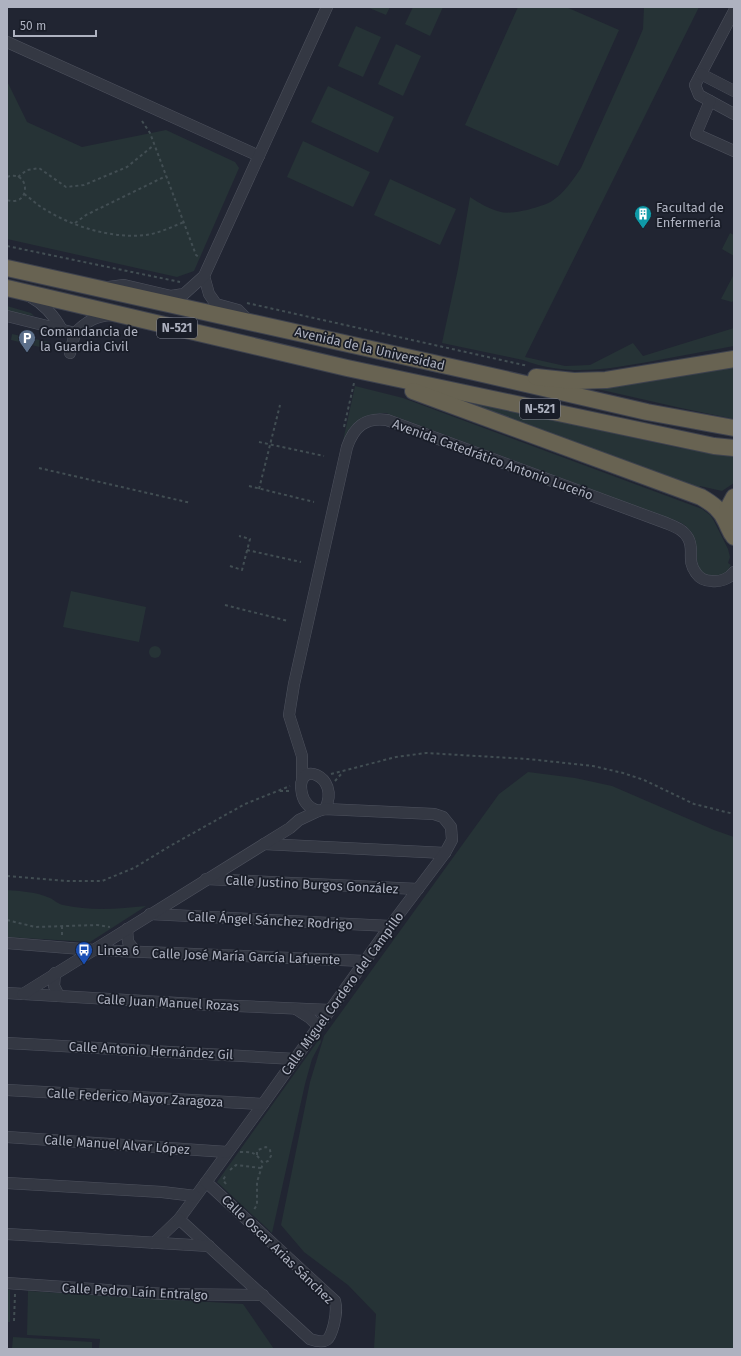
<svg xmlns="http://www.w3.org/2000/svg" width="741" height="1356" font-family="'Fira Sans',sans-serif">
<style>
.green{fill:#263336}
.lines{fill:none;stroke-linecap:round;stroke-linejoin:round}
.minor-casing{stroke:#4e525e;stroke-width:12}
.highway-casing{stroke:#3e424e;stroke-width:18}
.path{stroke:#424e53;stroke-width:2;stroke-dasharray:3 3;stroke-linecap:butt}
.minor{stroke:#343843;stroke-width:11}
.highway{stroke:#686352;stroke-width:16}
.labels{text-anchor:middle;stroke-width:3.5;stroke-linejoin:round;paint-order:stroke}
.shield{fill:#191d28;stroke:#818592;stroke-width:1}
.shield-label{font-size:12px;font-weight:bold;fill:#aeb2c0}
.poi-label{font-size:13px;fill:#aeb2c0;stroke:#191d28;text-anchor:start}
.street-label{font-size:13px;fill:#aeb2c0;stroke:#191d28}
</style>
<rect width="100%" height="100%" fill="#212532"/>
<g class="green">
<path d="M367,7H390L386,15Z"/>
<path d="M413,7H443L430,36L405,24Z"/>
<path d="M518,7H566L619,30L558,166L465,125Z"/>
<path d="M644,7H699L525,357L565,366L590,365L633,343L643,356L734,328V346C707,351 680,356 653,361C608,369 568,377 523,360L442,343L458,269L470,197C479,203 489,209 501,212C512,215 542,207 552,201C564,193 573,180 581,168L635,48L643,29Z"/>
<path d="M356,26L381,37L363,77L338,66Z"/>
<path d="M396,44L421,56L403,96L378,84Z"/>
<path d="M7,81L27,122L82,147L166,130L235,162L239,168L194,271L177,277L7,239Z"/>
<path d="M328,86L394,117L378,153L311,122Z"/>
<path d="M303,141L370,172L353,207L287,177Z"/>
<path d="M390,179L456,209L440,245L374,215Z"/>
<path d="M730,233L734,235V256L722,249Z"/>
<path d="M734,274V300L732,302L721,299Z"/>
<path d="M7,306L31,313L34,316L7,311Z"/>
<path d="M12,334L49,342L48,349L11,340Z"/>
<path d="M734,363V419L681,408L593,388Z"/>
<path d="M355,386L403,398L702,509L710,515L714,521L728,549L730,557L728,563L731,565C727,572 722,577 713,576C690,576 700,546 692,533C688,527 683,523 677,521L386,413C363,414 353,419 343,441Z"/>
<path d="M465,401L680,448L734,457V483L722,491L700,486L699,489L468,404Z"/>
<path d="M71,591L146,607L139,642L63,627Z"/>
<circle cx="155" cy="652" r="6"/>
<path d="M528,772L575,778L612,786L714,830L734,837V1349H374L376,1314L348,1285L304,1252L281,1225L310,1082L324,1036L499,794Z"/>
<path d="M7,890C21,891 36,892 50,898C54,900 58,904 63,905C90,911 119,909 146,906L90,942L7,937Z"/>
<path d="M320,1038L321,1042L312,1059L305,1084L272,1233L217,1182Z"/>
<rect x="7" y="1290" width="3" height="32"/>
<path d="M28,1291L243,1304L274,1349H99L100,1339L27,1335Z"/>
<path d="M13,1337L92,1342V1349H12Z"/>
</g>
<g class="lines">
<g class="minor-casing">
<g id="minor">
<path d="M734,11L695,85L699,95L734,114"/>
<path d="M7,42L259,156"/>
<path d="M701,74L734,91"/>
<path d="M710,101L696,134L734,151"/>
<path d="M204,276L209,294L216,304L238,310L249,321"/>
<path d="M109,287L124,285L171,296L184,294L204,276L327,7"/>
<path d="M29,296C44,304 54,315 62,330"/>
<path d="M7,316L75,333L70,353"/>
<path d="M75,333C86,322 95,316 111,315"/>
<path d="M302,778V756L289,715L294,684L347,447C354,427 365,417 387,420L666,523C675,527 683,529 688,538C695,550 686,560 696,573C700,579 706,581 712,581C720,582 729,579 734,572"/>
<path d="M318,811C309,808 304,803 302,794C294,758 342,775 325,809"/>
<path d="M264,844L445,853"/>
<path d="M206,879L418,889"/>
<path d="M150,914L390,926"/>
<path d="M127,929L128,942L136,952"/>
<path d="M7,943L94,950L365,961"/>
<path d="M55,973L54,986L59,996"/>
<path d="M7,993L212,1005L330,1010"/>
<path d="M23,994L290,828L299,820L318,811L325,809L434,814L443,817L451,827L452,840L445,853L390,926L263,1104L185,1211L179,1219L154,1243"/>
<path d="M296,1009L310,1018L318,1026"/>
<path d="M7,1043L295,1059"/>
<path d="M7,1090L263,1104"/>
<path d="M7,1137L227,1152"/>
<path d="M7,1183L162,1192L195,1196"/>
<path d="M179,1219L310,1339C327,1345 330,1340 334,1324C336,1315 337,1309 335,1301L206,1182"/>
<path d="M7,1234L209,1246"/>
<path d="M7,1283L164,1294L263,1295"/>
</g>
</g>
<g class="highway-casing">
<g id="highway">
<path d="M7,268L474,372L647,412L734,428"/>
<path d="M7,288L347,368L714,446L734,448"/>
<path d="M536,377L574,381L606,380L734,359"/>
<path d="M413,391L701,497C713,504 721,510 726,522C729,528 730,532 734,537"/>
<path d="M727,523V510L734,497"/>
</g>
</g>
<g class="path">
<path d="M142,121L150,133L196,255L200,258"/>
<path d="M7,177C30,168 32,208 7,200"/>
<path d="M18,177L27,170L39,168L66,187L84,185L127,167L154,145"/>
<path d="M24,194C30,198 35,203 41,207C70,226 111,239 146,235C159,233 172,227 184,222"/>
<path d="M75,223L86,215L166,176"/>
<path d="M7,246L180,282"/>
<path d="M247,303L528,366"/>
<path d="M344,427L354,383"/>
<path d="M259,442L324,456"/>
<path d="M39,468L191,503"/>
<path d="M249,486L314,502"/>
<path d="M259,489L280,405"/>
<path d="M247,550L301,562"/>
<path d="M230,566L242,570L250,539L239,536"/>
<path d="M225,605L288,621"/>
<path d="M331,774L396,757L426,753L528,759L593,766L623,773L644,780L694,804L734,814"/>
<path d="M335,781L343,772"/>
<path d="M280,791H292"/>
<path d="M7,876L67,881H102L134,868L170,846L245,804L290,786"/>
<path d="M7,920L35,927L97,925L110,927"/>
<path d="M62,926V937"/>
<path d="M240,1152C253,1152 255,1152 263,1163L257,1182V1205L253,1211"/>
<path d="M257,1155V1152L258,1150L266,1147L270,1150L271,1156L268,1161L263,1163"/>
<path d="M230,1170L236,1165L261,1168"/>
<path d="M226,1184L223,1180L226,1175"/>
<path d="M14,1321L15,1294"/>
</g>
<use href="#minor" class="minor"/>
<use href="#highway" class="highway"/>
</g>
<defs>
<g id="building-pin" transform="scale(0.9)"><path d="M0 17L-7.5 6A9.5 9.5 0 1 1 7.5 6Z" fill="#0f9aa8" stroke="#191d28"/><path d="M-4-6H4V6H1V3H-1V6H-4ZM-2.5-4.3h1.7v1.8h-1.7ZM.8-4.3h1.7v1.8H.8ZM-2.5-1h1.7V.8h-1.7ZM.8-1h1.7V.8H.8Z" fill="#fff"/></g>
<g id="parking-pin" transform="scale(0.9)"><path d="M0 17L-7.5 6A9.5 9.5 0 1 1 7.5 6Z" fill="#5c6f8a" stroke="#191d28"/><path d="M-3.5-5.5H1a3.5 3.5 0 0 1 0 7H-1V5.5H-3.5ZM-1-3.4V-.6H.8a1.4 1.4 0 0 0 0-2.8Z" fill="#fff"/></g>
<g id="bus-pin" transform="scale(0.9)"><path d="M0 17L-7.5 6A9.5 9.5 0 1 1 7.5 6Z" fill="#1a4fb4" stroke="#191d28"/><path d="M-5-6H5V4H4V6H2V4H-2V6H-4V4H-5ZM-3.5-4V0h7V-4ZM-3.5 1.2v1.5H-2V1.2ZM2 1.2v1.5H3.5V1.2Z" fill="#fff"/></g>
</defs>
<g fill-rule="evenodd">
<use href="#building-pin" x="643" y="214"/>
<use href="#parking-pin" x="27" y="338"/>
<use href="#bus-pin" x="84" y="950"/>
</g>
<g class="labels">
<g class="shield">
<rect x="157" y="318" width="40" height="20" rx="3"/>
<rect x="520" y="399" width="40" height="20" rx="3"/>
</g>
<g class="shield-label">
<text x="177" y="332">N-521</text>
<text x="540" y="413">N-521</text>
</g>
<g class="poi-label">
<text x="656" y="212">Facultad de<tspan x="656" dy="15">Enfermería</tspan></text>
<text x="40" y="336">Comandancia de<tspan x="40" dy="15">la Guardia Civil</tspan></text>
<text x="97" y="955">Linea 6</text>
</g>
<g class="street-label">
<text transform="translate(370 348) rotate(13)" y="5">Avenida de la Universidad</text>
<text transform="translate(493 459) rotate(20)" y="5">Avenida Catedrático Antonio Luceño</text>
<text transform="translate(312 884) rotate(3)" y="5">Calle Justino Burgos González</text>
<text transform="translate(270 920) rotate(3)" y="5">Calle Ángel Sánchez Rodrigo</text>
<text transform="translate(246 956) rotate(2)" y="5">Calle José María García Lafuente</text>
<text transform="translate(342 993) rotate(-54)" y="5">Calle Miguel Cordero del Campillo</text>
<text transform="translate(168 1002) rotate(3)" y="5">Calle Juan Manuel Rozas</text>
<text transform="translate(151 1050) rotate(3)" y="5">Calle Antonio Hernández Gil</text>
<text transform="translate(135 1097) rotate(3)" y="5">Calle Federico Mayor Zaragoza</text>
<text transform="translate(117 1144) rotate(4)" y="5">Calle Manuel Alvar López</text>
<text transform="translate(278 1249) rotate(44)" y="5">Calle Oscar Arias Sánchez</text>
<text transform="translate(135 1291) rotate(3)" y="5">Calle Pedro Laín Entralgo</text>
</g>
</g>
<rect width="741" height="1356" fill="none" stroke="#aeb2c0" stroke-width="16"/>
<path d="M14 30v6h82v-6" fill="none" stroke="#aeb2c0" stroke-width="2"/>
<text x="20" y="30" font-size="12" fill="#aeb2c0" stroke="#191d28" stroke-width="3" paint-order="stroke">50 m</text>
</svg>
